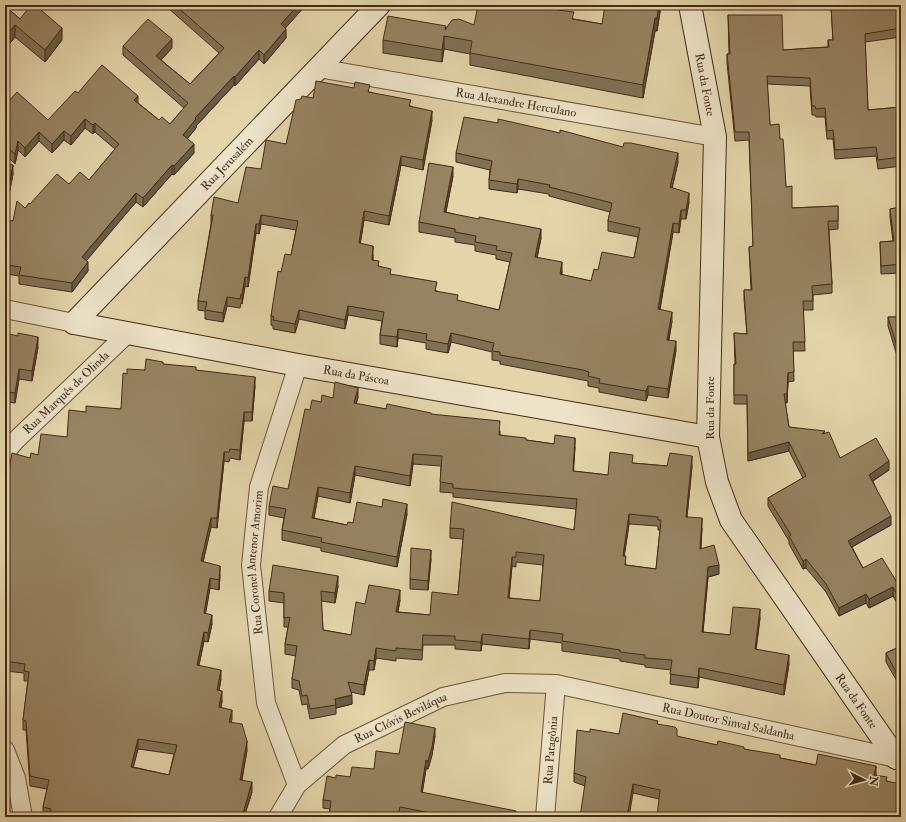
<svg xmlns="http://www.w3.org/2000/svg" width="906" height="822" font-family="'IM FELL Double Pica',serif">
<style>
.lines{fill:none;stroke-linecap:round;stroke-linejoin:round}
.street-casing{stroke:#6b5539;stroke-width:20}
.secondary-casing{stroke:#432b13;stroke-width:24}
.street{stroke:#ede3c8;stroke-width:18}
.secondary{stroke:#ede3c8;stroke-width:22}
.wall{fill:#817154;stroke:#432b13;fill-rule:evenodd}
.shaded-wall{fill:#695c45;stroke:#432b13}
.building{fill:#968362;stroke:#432b13;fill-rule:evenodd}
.labels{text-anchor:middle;stroke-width:3;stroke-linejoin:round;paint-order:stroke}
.street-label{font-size:12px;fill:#432b13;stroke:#ede3c8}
</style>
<rect width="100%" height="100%" fill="#e3d4aa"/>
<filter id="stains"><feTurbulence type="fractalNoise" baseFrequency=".005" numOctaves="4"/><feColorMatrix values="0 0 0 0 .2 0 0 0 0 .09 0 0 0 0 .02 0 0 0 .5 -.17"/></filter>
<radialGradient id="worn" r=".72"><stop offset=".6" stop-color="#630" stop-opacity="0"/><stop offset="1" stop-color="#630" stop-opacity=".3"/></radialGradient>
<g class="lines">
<g class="street-casing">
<g id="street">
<path id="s1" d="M318,68L715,137"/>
<path d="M5,309L74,323"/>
<path id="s2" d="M5,453L15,441L128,333"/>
<path d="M5,750L16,778L23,817"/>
<path id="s3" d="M297,785L266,703L251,565L259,487L298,365"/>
<path id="s4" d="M278,817L297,785L344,745L443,697L505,683L556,684L896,758"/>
<path id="s5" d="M545,817L556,684"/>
</g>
</g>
<g class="secondary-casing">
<g id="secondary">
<path id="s6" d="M690,5L715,137L708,437L717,482L731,520L896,758L901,759"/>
<path id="s7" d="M74,323L298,365L708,437"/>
<path id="s8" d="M74,323L379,5"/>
</g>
</g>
<use href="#street" class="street"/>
<use href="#secondary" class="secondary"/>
</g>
<g class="wall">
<path d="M168,5H306L285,28L286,38L264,64L259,59L235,86L234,85L196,126V128L187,139L194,153L174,175L172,174L143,207L136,202L86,260L88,271L72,292L19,284V276L6,274V271H5V219L13,221L25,208L30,204L69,184L89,180L115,149L95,132L93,134L85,128L71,145L64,140L52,153L39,141L25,157L18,150L15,164L5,154V105L48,120L78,93L138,103L159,120L170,124L184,108L123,55V46L172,48L161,60L190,84L219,53L168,8Z"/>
<path d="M561,5L560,10L574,19L602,24L660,5V12L657,31H655L643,98L470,65V54L444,49L442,62L383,53V40L446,29L474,25Z"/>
<path d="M901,5V37L865,42L868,110L901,107V166L878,169L876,156L835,159L833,139H827L825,117H816L815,115H812L810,86L767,84L770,125L780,139L786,187L792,208L838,206V229L829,230L832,284V293L813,295V310H803L805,351H793L794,381L788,382L787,403H785L789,427L825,433L840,458L889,470L873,481L891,525L852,547L863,568L898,584L901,583V610L893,596L869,608L866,603L839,616L826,592L806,568L803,569L789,544V541L768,506V498L803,478L789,451L748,461L747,404H734V364H735L734,333L747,334L744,299V290H751L749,247L753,246L749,140L735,141L727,63V54H729L728,15L783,50L828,47V40H833L831,6Z"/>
<path d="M5,6L20,19L62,40L45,62L15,37L5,49Z"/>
<path d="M370,92L411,106L432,120L423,170L401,165L389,225L364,220L360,244L373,255V260L379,266L391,275L437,291L458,301L499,310L510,262L496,259V255L475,251V245L455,242V238L419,232V222L453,176L446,212L541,238L537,258L562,271V275L591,281L598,270L634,258L638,237L608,231V221L610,212L549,196V194L518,189L517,193L489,189V180L490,170L456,162V153L678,162L672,188L689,202L686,219H681L679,233L673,232L660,310L672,321L669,340L676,350L668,398L648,395L646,401L599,392V388L588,386V381L583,380L500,364V361L492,360V352L451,342L448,353L426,349V343L398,338L397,347L380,344V335L382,321L348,315L345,329L299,319L295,333L273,329V326L271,325V316L281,272L291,255L296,230L261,224L259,234L256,233L248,287L245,286L242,304L241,303L240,308L227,306L223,322L205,319V311L198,310V301L211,224V215L238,203L261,169L286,144L313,98Z"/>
<path d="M5,163L13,174L8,199H5Z"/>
<path d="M901,207V273L881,274L880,242L893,241L890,217V209Z"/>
<path d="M901,308V369L888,326V317H900V309Z"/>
<path d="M5,333L38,347L32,381L19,379L15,403L8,402L5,408Z"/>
<path d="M163,364L196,370L255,386L252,421H244L240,460L230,458L229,462L224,461L217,528L211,527L203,562L220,575L219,590L210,588L205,614L212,624L208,642L204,641L199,665L221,679L219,691L222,701L221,708L232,719L231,722L247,750L242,780L252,792L244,817H43V807L47,789L30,786L26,730H23V720L28,681H24V673L5,671V493L30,458L38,455L67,437L86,412L121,409L127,374L145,370ZM138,749L174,754L169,775L133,767Z"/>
<path d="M358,397L356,404L386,409L431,414L500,431V435L526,440L575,447L573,471L608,475L633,463L667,466H692L687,517L702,528L701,549L719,574L708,577L703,632L730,635L760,618L756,649L789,664L784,695L699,677L698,688L670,684L671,670L645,667V665L620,661V659L562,651V643L530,639L529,649L482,644L481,651L455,649V645H423L422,660L396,658V661L376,658L374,670H369L364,695L351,692L352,704L336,708V714L310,719L307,704L302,705L299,690L292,688V679L296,656L285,654V644L288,627H284V603L269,601V591L338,586L335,603L321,601L323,630L351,635L365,604L400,600L398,612L430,615L458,595L463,539L450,538V528L574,530L576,509L453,497V493L440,492L441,466L413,464L410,486L355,475L350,503L318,496L314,518L347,525L353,523L407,514L397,567L321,551V548L282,540V530L284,518L269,515V506L288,489L310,410L321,402L333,398ZM629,524L658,526V530H660L656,569L626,565L624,556ZM516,562L543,565L540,601L509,598L512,566L516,567Z"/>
<path d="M431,559L428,590L410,589V579Z"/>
<path d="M901,625V642L897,635V627Z"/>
<path d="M901,646V691L898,687V683L886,662V653Z"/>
<path d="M901,715V728L899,726V718Z"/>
<path d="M658,725L677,737L717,745L744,749L780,758L816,765L876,775L887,781L893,783L659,799L633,793L585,786L574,782V773L619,734Z"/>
<path d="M435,736L432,755L428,769H426L422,793L516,817H405L400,816L399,817H329L330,809L323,808V800L336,778L350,777L374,769L399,754Z"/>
</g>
<g class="shaded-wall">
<path d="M298,5H306L281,33V24Z"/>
<path d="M559,5H561L558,22V10Z"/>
<path d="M659,5H660V12L657,31V18Z"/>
<path d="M655,18V31L643,98V85Z"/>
<path d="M15,25V37L5,49V37Z"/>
<path d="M62,28V40L45,62V50Z"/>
<path d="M286,29V38L264,64V55Z"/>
<path d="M444,36V49L442,62V50Z"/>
<path d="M172,39V48L156,65V56Z"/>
<path d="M259,50V59L235,86V77Z"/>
<path d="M234,76V85L196,126V128L183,144V135L195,118Z"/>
<path d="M138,96V105L134,100Z"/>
<path d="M432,111V120L423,170V160Z"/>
<path d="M85,119V128L71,145V136Z"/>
<path d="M95,123V132L93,134V125Z"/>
<path d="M64,131V140L52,153V144Z"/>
<path d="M39,132V141L25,157V148Z"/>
<path d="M18,141V150L15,164V154Z"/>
<path d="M194,144V153L174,175V166Z"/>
<path d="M678,153V162L670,197V187Z"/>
<path d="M401,156V165L389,225V216Z"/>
<path d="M13,165V174L8,199V190Z"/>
<path d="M172,165V174L143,207V198Z"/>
<path d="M453,167V176L444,221V212Z"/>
<path d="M518,179V189L517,193V184Z"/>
<path d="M136,193V202L82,266V257Z"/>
<path d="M689,193V202L686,219V210Z"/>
<path d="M681,210V219L679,233V224Z"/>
<path d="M364,211V220L359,252V243Z"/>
<path d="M261,215V224L259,234V224Z"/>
<path d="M673,223V232L658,319V309Z"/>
<path d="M256,224V233L248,287V278Z"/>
<path d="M541,229V238L535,267V257Z"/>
<path d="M373,246V255L372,269V260Z"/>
<path d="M88,262V271L72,292V283Z"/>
<path d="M562,262V271L560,284V274Z"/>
<path d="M245,277V286L242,304V294Z"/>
<path d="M227,297V306L223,322V313Z"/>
<path d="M348,306V315L345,329V320Z"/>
<path d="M299,310V319L295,333V324Z"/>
<path d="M672,312V321L667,349V340Z"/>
<path d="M398,329V338L397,347V337Z"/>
<path d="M451,333V342L448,353V344Z"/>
<path d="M38,337V347L32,381V371Z"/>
<path d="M676,341V350L668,398V389Z"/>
<path d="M19,369V379L15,403V393Z"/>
<path d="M788,373V382L787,403V394Z"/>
<path d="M255,377V386L252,421V412Z"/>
<path d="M648,386V395L646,401V391Z"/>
<path d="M358,388V397L354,413V403Z"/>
<path d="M8,392V402L5,408V398Z"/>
<path d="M244,412V421L240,460V450Z"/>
<path d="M575,438V447L573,481V471Z"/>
<path d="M789,442V451L748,461V453Z"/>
<path d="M224,452V461L217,528V518Z"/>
<path d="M413,454V464L410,486V476Z"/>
<path d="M692,456V466L686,526V517Z"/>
<path d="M889,461V470L869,483V475Z"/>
<path d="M355,466V475L350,503V493Z"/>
<path d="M318,487V496L312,528V518Z"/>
<path d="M407,504V514L397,567V557Z"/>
<path d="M629,514V524L623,565V556Z"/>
<path d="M891,516V525L848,549V541Z"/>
<path d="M211,518V527L201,571V561Z"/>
<path d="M702,518V528L700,558V549Z"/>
<path d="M431,550V559L428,590V581Z"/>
<path d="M512,557V566L508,607V598Z"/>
<path d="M806,559V568L803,569V561Z"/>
<path d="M719,565V574L708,577L702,642V632L708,567Z"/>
<path d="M220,566V575L219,590V580Z"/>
<path d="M338,576V586L335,603V593Z"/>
<path d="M210,578V588L204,623V613Z"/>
<path d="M893,587V596L869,608V599Z"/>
<path d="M400,590V600L396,621V612Z"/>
<path d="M866,594V603L839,616V608Z"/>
<path d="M760,609V618L755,658V649Z"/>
<path d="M212,615V624L208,642V633Z"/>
<path d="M530,630V639L529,649V639Z"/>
<path d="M204,632V641L197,674V665Z"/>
<path d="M482,634V644L481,651V642Z"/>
<path d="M376,648V658L374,670V661Z"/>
<path d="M789,655V664L784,695V685Z"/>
<path d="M369,660V670L364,695V685Z"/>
<path d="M699,668V677L698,688V678Z"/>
<path d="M221,670V679L217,700V690Z"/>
<path d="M222,691V701L219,717V707Z"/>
<path d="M352,695V704L336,708L335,699Z"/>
<path d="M232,710V719L229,731V722Z"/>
<path d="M435,728V736L432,755L428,769V761Z"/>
<path d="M138,739V749L131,776V767Z"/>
<path d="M247,741V750L240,789V780Z"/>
<path d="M426,760V769L421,801V792Z"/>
<path d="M876,766V775H874Z"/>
<path d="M252,782V792L244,817H242Z"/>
<path d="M633,784V793L629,817H627Z"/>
</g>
<g class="building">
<path d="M31,5H35L62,28L45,50L15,25L5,37V6L20,19Z"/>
<path d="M175,5H298L281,24L286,29L264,55L259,50L235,77L234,76L195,118L196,119L183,135L194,144L174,166L172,165L143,198L136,193L82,257L88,262L72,283L19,275L21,267L6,265V262H5V219L13,221L17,201L25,208L29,203L30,204L57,174L69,184L80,172L89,180L119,144L95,123L93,125L85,119L71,136L64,131L52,144L39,132L25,148L18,141L15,154L5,145V105L17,92L48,120L75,91L78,93L102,65L138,96L134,100L159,120L162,117L170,124L188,103L123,46L148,19L172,39L156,56L190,84L224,48Z"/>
<path d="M478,5H559L558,10L574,12L572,19L602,24L605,5H659L657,18H655L643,85L470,53L472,41L444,36L442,50L383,40L388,16L446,26L445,30L452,20L459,19L474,25Z"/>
<path d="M844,5H901V28L865,34L868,110L901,107V157L878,160L876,147L835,150L833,130L827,131L825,108L816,109L815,106H812L810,78L767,76L770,125L779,124L780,139H783L784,152L786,187L792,186V208L838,206V221H828L832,284L812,286L813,301H803L805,342H793L794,372L788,373L787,394H784L789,427L825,431L822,434L829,432L840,458L876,438L889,461L869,475L891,516L848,541L863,568L882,558L898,584L901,583V602L893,587L869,599L866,594L839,608L826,584L806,559L803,561L789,536L791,535L768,498L806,476L789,442L748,453L747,395H734V364H736L734,333L747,334L744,290H752L749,247L753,246L749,132H735L727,54H730L728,15H782L783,50L829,47L828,40H833L831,6Z"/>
<path d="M316,81L354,88L355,82L370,85L368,92L411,100L409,106L432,111L423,160L401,156L389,216L364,211L359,243L373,246L372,260L379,261L378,266L391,269L390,274L437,282L435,291L458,295L457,300L499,310L512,253L496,250L497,246L475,242L476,236L455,232V229L419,222L429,163L453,167L444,212L479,219V217L541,229L535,257L562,262L560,274L591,281L594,269L598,270L602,252L634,258L640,228L608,221L612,203L549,187L550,185L518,179L517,184L489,180L492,161L456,153L464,117L498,123V119L560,133V130L623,147L624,143H631L678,153L670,187L689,193L686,210H681L679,224L673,223L658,309L672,312L667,340L676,341L668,389L648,386L646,391L599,383L600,379L588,376L589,372L583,370L500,355V352L492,351L494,343L451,333L448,344L426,340L427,334L398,329L397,337L380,335L384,312L348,306L345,320L299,310L295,324L273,320L274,317L271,316L278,271L281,272L285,254L291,255L298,221L261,215L259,224H256L248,278L245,277L242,294H241L240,299L227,297L223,313L205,310L207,302L198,301L213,215H211L214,197L238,203L246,167L261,169L266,140L286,144L296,100L301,99L302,96L313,98Z"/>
<path d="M5,163L13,165L8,190L5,189Z"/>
<path d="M901,207V264L881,266L880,242L894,241L890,209Z"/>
<path d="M888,317H901V360Z"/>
<path d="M5,333L18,336V333L38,337L32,371L19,369L15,393L8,392L5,398Z"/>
<path d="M146,359L163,362V364L196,367V370L255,377L252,412H244L240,450L230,449L229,452H224L217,518H211L201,561L220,566L219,580L210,578L204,613L212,615L208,633L204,632L197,665L221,670L217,690L222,691L219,707L232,710L229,722L242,724L247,741L240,780L252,782L242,817H50L51,809L43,807L49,780L30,776L26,721L23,720L29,672L24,671L25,664L5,661V493L12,453L30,458L31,453L38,455L41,434L67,437L69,410L86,412V406L121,409L123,373L127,374V369L145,370ZM138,739L177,745L169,775L131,767Z"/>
<path d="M335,382L358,388L354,403L386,409L387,404L431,413V414L500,421L499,435L526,438V440L554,444L555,435L575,438L573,471L608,475L610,452L633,455L632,463L667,466L670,453L692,456L686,517L702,518L700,549L714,545L719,565L708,567L702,632L730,635L733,607L760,609L755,649L789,655L784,685L699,668L698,678L670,674L672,660L645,658V655L620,652V650L562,641L563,634L530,630L529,639L482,634L481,642L455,640V636L423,635L422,650L396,648V651L376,648L374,661L369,660L364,685L348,682L352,695L335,699L336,705L310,709L307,695L302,696L299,681L292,679L297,646L285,644L290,617L284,618V593L269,591L273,565L338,576L335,593L321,591L323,630L351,635L356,602L365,604L369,585L400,590L396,612L430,615L432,592L458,595L464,529L450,528L452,502L574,530L577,499L453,488V484L440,482L442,456L413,454L410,476L355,466L350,493L318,487L312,518L347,525L348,522L353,523L357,502L382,507L383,499L407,504L397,557L321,542L322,538L282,530L286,509L269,506L273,486L288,489L305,409L310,410L312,400L321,402L322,395L333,398ZM629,514L658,517V520H661L656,569L625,565L626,556H623ZM516,552L544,555L540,601L508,598L512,557H516Z"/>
<path d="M411,548L431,550L428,581L410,579Z"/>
<path d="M901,625V634L897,627Z"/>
<path d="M901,646V682L898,679L899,678L886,653Z"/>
<path d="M623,713L658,721L657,724L675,727L677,729V736L717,745L718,741L744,747V749L780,755V758L816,765L818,754L876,766L874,775L887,777L886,781L901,784V817H657L660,790L633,784L627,817H580L586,777L574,773L577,730L590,732V729L619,734Z"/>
<path d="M405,722L435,728L432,747L428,761L426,760L421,792L516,811L515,817H446V816L400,807L398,816L389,814L388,817H329L331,801L323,800L327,776L336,778V775L350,777L352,767L374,769L376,751L399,754Z"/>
</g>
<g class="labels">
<g class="street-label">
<text dy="4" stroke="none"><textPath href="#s6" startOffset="81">Rua da Fonte</textPath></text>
<text dy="4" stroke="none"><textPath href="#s1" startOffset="201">Rua Alexandre Herculano</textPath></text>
<text dy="4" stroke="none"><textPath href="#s8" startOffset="221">Rua Jerusalém</textPath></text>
<text dy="4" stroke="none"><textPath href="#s7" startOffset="287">Rua da Páscoa</textPath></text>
<text dy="4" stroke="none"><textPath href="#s2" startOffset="86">Rua Marquês de Olinda</textPath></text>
<text transform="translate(710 408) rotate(-90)" y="4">Rua da Fonte</text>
<text dy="4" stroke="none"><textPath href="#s3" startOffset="229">Rua Coronel Antenor Amorim</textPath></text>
<text dy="4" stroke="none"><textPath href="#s6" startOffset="741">Rua da Fonte</textPath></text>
<text dy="4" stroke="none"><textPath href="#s4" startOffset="162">Rua Clóvis Beviláqua</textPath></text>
<text dy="4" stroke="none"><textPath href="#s4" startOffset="500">Rua Doutor Sinval Saldanha</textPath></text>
<text dy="4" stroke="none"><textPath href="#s5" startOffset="67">Rua Patagônia</textPath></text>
</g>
</g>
<rect width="906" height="822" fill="none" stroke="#e3d4aa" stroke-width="20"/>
<rect x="6" y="6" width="894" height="810" fill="none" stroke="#432b13" stroke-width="2"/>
<rect x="10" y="10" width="886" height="802" fill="none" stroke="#432b13"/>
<g transform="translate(864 780) rotate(96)" stroke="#ede3c8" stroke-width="3" paint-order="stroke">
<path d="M0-3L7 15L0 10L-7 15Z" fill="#432b13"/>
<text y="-6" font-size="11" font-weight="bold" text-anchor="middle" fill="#432b13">N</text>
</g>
<rect width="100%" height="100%" filter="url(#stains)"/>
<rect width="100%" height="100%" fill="url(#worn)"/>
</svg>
